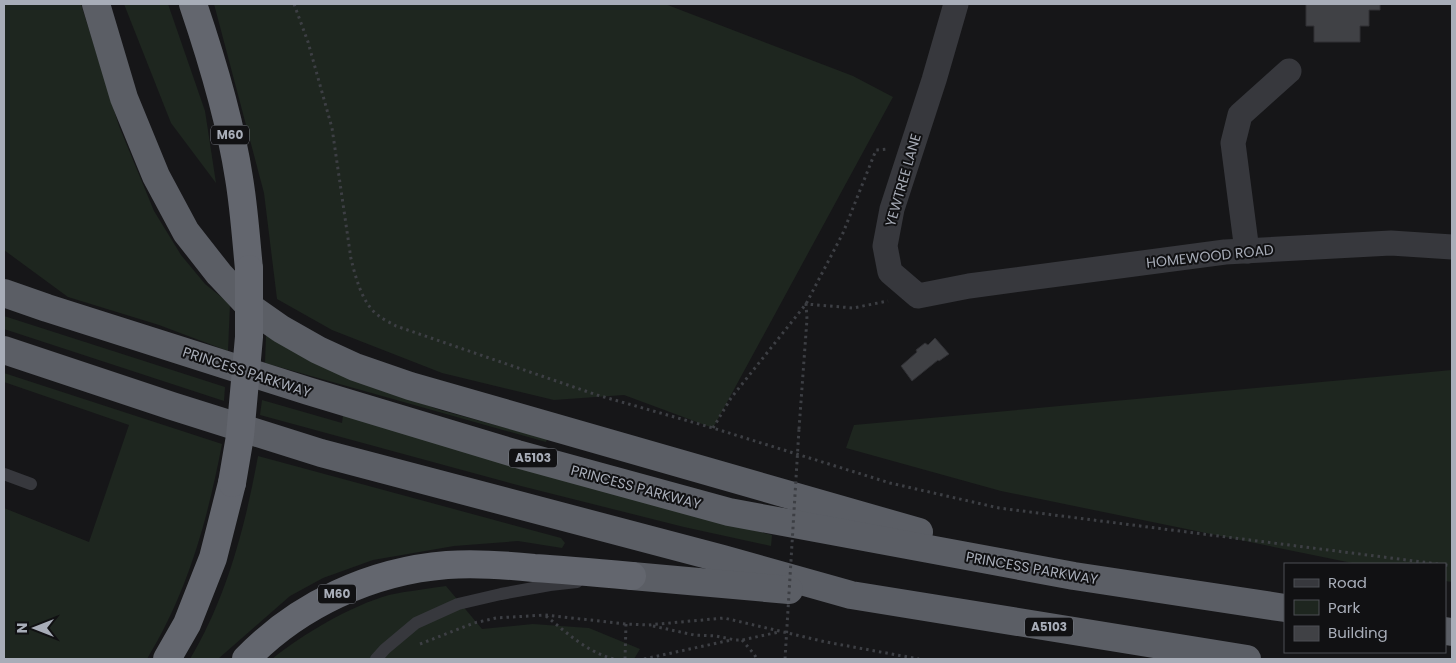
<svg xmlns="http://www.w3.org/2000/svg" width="1456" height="663" font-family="Poppins,sans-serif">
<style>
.green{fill:#1e261f}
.building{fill:#404145;stroke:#303034}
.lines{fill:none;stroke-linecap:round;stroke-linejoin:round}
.path{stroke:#3d3f44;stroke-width:3;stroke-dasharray:2.5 4;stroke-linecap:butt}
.service{stroke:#37383d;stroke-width:12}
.minor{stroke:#37383d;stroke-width:25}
.trunk{stroke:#5b5e65;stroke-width:28}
.motorway{stroke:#63666e;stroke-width:28}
.path-bridge{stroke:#3d3f44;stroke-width:3;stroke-dasharray:2.5 4;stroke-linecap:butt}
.motorway-bridge{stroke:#63666e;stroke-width:28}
.labels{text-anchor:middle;stroke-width:4;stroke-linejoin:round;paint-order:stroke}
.shield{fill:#111113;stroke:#7b7e86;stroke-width:1}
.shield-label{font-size:12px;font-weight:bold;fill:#a8adb8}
.street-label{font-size:14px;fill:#a8adb8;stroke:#111113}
</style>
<rect width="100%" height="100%" fill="#161618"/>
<g class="green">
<path d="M4,4H81L119,126L154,211L181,255L205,284L230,304L228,351L159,325L68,297L4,250Z"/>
<path d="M124,4H168L205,111L216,183L171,123Z"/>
<path d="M214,4H665L853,76L893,97L713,428L624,395L554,400L442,373L332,330L277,299L264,193Z"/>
<path d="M4,316L225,387L224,401L4,329Z"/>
<path d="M266,335L323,367L440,410L547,439L546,442L265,363Z"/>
<path d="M1452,370V582L1445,581V564H1357L1001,491L846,448L854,425Z"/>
<path d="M4,373L222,444C207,522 188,591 147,659H4V508L89,542L129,425L4,382Z"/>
<path d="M262,400L342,423L343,415L689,514L772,535L771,546L684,527L521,486L260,415Z"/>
<path d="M258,456L561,538L565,543L562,548L518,541L454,546L373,560L323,578L290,596L218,659H190C227,597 245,527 258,456Z"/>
<path d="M446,586L482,629L533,624L589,628L640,649L634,659H272C303,634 350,606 389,595C407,591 427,589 446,586Z"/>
</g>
<g class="building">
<path d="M1306,4H1380V10H1369V26H1360V42H1314V26H1306Z"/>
<path d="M935,338L949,354L939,361L938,360L912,381L901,366L917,352L916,350L925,343L928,345Z"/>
</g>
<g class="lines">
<g class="path">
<path d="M294,4L308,42L332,128L351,259C356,278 362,304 379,316C384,320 391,323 396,326L597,395L713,428L890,483L999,508L1438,564"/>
<path d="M713,428L731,398L806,304L843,233L876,150L888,149"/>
<path d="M799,429L807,319L806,304L853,308L888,301"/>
<path d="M1445,565L1452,566"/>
<path d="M546,616C567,633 587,652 614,659"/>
<path d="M653,626L694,635L716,636L735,640H742L779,632"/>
<path d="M742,640L754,654L757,659"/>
<path d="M420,644L474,623L496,618L545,615L626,624L648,625L724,618L826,642L919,659"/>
<path d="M625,659L626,624"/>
<path d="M644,659L731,640"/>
</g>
<g class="service">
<path d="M4,474L31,484"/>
<path d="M376,659L385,649L416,623L458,604L501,594L550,585L577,582"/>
</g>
<g class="minor">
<path d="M956,4L934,80L892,209L885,246L890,272L918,296L969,286L1225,252L1391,243L1452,247"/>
<path d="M1247,251L1233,143L1240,115L1289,71"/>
</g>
<g class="trunk">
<path d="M96,4L124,98L156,176L186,232L219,274L251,308L281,329L318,350L355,367L410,386L919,532"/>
<path d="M4,293L47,308L308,391L517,454L729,512L1074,576L1285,608"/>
<path d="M4,350L172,406L321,453L723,559L851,595L1247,659"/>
<path d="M632,576L789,590"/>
<path d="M1445,631L1452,632"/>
</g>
<g class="motorway">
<path d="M193,4C212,60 230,119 239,178C244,208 246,239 249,269"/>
<path d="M167,659L187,624L213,558L232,483"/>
<path d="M246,659C298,605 371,571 447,565C476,563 505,565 534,568C566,570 599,573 632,576"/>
</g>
<path class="path-bridge" d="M785,659L799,429"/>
<path class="motorway-bridge" d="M232,483L240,436L249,337V269"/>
</g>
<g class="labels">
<g class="shield">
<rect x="211" y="125.5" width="38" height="19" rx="4"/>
<rect x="509" y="448.5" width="48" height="19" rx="4"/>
<rect x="318" y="584.5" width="38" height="19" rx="4"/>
<rect x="1025" y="617.5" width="48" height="19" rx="4"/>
</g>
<g class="shield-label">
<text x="230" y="139">M60</text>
<text x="533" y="462">A5103</text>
<text x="337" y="598">M60</text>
<text x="1049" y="631">A5103</text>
</g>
<g class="street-label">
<text transform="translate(903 180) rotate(-74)" y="5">YEWTREE LANE</text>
<text transform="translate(1210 256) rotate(-6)" y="5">HOMEWOOD ROAD</text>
<text transform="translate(247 372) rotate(18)" y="5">PRINCESS PARKWAY</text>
<text transform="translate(636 487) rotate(15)" y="5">PRINCESS PARKWAY</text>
<text transform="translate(1032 568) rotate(10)" y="5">PRINCESS PARKWAY</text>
</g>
</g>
<rect width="1456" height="663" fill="none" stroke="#a8adb8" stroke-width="10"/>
<rect x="1284" y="563" width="162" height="90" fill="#111113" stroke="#4d4f55"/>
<rect x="1294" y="579" width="25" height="8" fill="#37383d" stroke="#4d4f55"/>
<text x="1328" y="588" font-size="15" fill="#a8adb8">Road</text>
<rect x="1294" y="600" width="25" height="15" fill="#1e261f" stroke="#4d4f55"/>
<text x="1328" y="613" font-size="15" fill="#a8adb8">Park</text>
<rect x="1294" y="626" width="25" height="15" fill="#404145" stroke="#4d4f55"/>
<text x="1328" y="638" font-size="15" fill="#a8adb8">Building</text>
<g transform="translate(35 628) rotate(270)" stroke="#111113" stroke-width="4" paint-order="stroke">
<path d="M0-4L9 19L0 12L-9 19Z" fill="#a8adb8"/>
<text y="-8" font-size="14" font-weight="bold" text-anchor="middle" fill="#a8adb8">N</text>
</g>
</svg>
